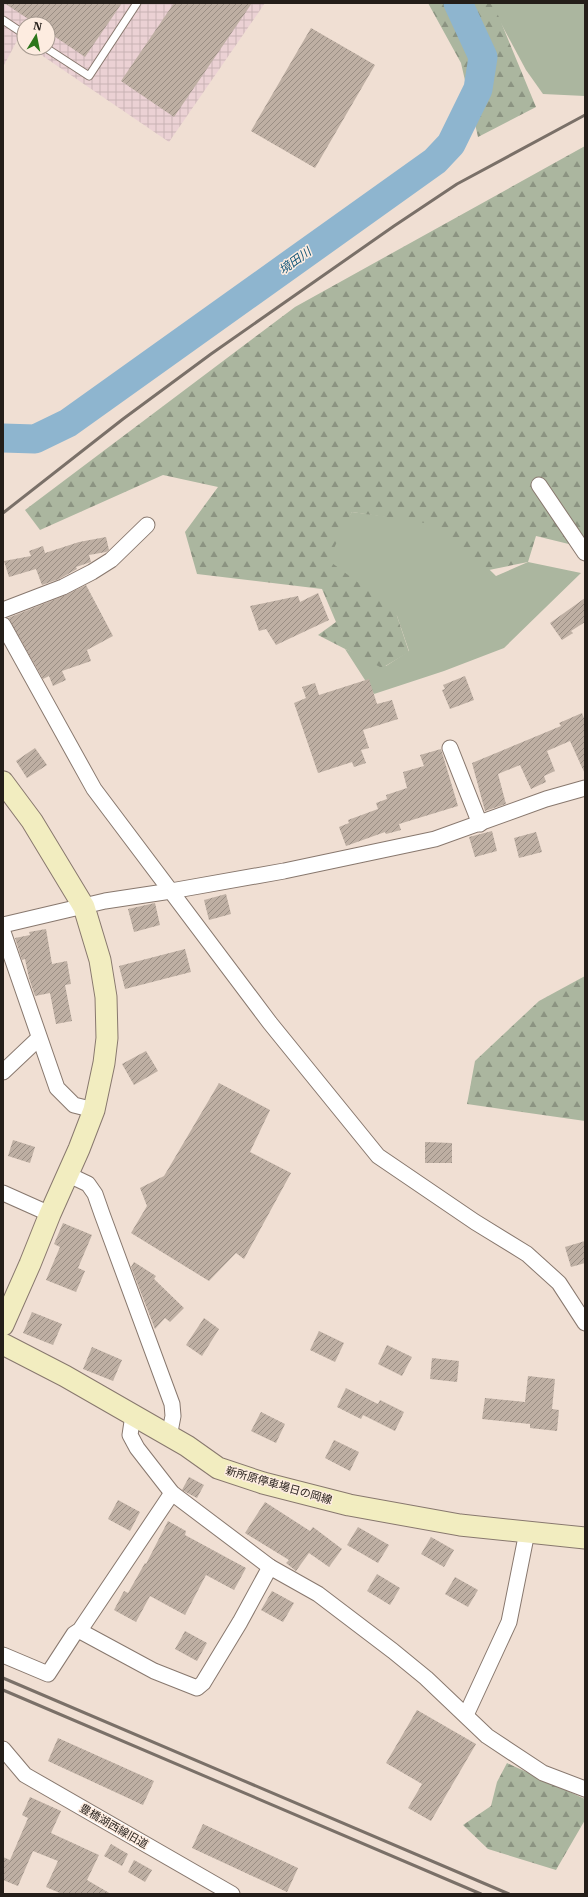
<svg xmlns="http://www.w3.org/2000/svg" width="588" height="1897" font-family="'IBM Plex Serif','Noto Sans JP',serif">
<style>
.industrial{fill:url(#industrial-grid)}
.grass{fill:#abb69f}
.forest{fill:url(#forest-firs)}
.lines{fill:none;stroke-linecap:round;stroke-linejoin:round}
.river{stroke:#8eb5cf;stroke-width:29}
.building{fill:url(#building-hatch)}
.lane-casing{stroke:#88786e;stroke-width:9}
.street-casing{stroke:#88786e;stroke-width:17}
.secondary-casing{stroke:#88786e;stroke-width:23}
.lane{stroke:#fff;stroke-width:7}
.street{stroke:#fff;stroke-width:15}
.secondary{stroke:#f2edc0;stroke-width:21}
.rail{stroke:#7a7068;stroke-width:3}
.labels{text-anchor:middle;stroke-width:3;stroke-linejoin:round;paint-order:stroke}
.street-label{font-size:11px;fill:#241e19;stroke:#fdece0}
.water-label{font-size:12px;font-style:italic;fill:#105578;stroke:#fdece0}
</style>
<defs>
<pattern id="industrial-grid" width="8" height="8" patternUnits="userSpaceOnUse"><rect width="8" height="8" fill="#ebd1d4"/><path d="M0 4h8M4 0v8" fill="none" stroke="#c9b3b5"/></pattern>
<pattern id="forest-firs" width="22" height="20" patternUnits="userSpaceOnUse"><rect width="22" height="20" fill="#abb69f"/><path d="M5 1l3.5 6h-7zM16 11l3.5 6h-7z" fill="#8b9381"/></pattern>
<pattern id="building-hatch" width="6" height="6" patternUnits="userSpaceOnUse"><rect width="6" height="6" fill="#beafa3"/><path d="M-1 1l2-2M0 6l6-6M5 7l2-2" fill="none" stroke="#9a8e84"/></pattern>
</defs>
<rect width="100%" height="100%" fill="#f0dfd3"/>
<path class="industrial" d="M3,3H265L169,142L31,48H48V24H24V43L18,39L3,67Z"/>
<g class="grass">
<path d="M490,3H585V96L543,94L526,70Z"/>
<path d="M352,512L443,524L496,576L528,562L581,573L504,648L444,671L374,694L345,649L386,666L409,651L397,616L322,557Z"/>
</g>
<g class="forest">
<path d="M428,3H493L536,107L478,137L461,63Z"/>
<path d="M585,146V548L536,536L528,562L489,570L438,525L352,512L328,560L395,610L409,652L382,668L318,635L336,622L322,589L197,574L185,532L218,487L163,475L40,530L25,510L295,307Z"/>
<path d="M585,976V1121L467,1104L475,1061L539,1001Z"/>
<path d="M507,1763L585,1799V1820L556,1870L488,1849L463,1825L491,1806L497,1782Z"/>
</g>
<g class="lines">
<path class="river" d="M3,438L35,439L68,423L435,161L451,144L478,89L483,57L458,3"/>
</g>
<g class="building">
<path d="M4,3H122L85,57L48,32V24H36Z"/>
<path d="M174,3H252L174,117L121,81Z"/>
<path d="M311,28L375,65L315,168L251,131Z"/>
<path d="M106,537L109,550L106,552L89,555L91,562L76,567L77,569L59,579L42,585L36,569L9,577L4,561L31,556L29,551L43,546L45,553L79,542Z"/>
<path d="M86,585L113,636L87,650L91,661L62,671L66,680L53,686L49,676L43,679L8,618L66,595Z"/>
<path d="M318,593L329,620L276,645L266,629L259,631L250,606L298,596L300,602Z"/>
<path d="M585,598V622L571,631L573,633L562,640L550,623Z"/>
<path d="M465,676L474,700L450,709L442,690L445,689L443,685Z"/>
<path d="M369,679L377,704L392,700L398,719L363,730L369,748L361,750L366,763L354,767L352,762L318,773L294,703L306,698L302,687L315,683L319,695Z"/>
<path d="M582,713L585,721V774L570,741L547,751L555,771L544,776L546,782L531,789L520,765L498,774L506,804L485,811L472,763L561,726L559,723Z"/>
<path d="M35,748L47,765L27,778L16,761Z"/>
<path d="M441,749L458,806L399,824L401,830L386,834L385,832L346,846L339,827L349,823L348,820L378,809L376,803L387,799L386,795L407,788L403,772L424,766L420,755Z"/>
<path d="M492,831L497,851L475,857L469,837Z"/>
<path d="M536,832L542,852L519,858L514,838Z"/>
<path d="M226,894L231,914L209,920L204,900Z"/>
<path d="M155,903L160,925L134,932L128,909Z"/>
<path d="M46,929L52,964L67,961L71,984L65,985L72,1021L56,1024L50,993L35,996L29,978L25,959L22,960L15,938L30,935L29,932Z"/>
<path d="M185,949L191,972L125,989L119,966Z"/>
<path d="M146,1051L158,1071L134,1085L122,1064Z"/>
<path d="M219,1083L270,1110L250,1152L291,1173L244,1259L236,1253L209,1281L131,1233L147,1206L140,1188L164,1176Z"/>
<path d="M13,1140L35,1147L30,1163L8,1156Z"/>
<path d="M425,1142L452,1143V1163H425Z"/>
<path d="M63,1223L92,1235L78,1268L85,1271L76,1292L46,1280L60,1247L54,1244Z"/>
<path d="M585,1241V1263L571,1267L565,1247Z"/>
<path d="M134,1262L156,1276L154,1279L184,1308L170,1322L165,1318L155,1329L131,1267Z"/>
<path d="M32,1312L62,1324L53,1345L23,1333Z"/>
<path d="M204,1318L219,1329L202,1356L186,1345Z"/>
<path d="M319,1331L344,1343L335,1362L310,1350Z"/>
<path d="M387,1345L412,1357L402,1376L378,1364Z"/>
<path d="M92,1347L122,1360L113,1381L83,1369Z"/>
<path d="M432,1358L459,1361L457,1382L430,1379Z"/>
<path d="M528,1376L555,1379L552,1409L559,1410L557,1431L530,1428V1424L482,1419L485,1398L525,1402Z"/>
<path d="M346,1388L378,1404L380,1400L404,1412L395,1431L363,1415L361,1419L337,1407Z"/>
<path d="M261,1412L285,1424L276,1443L251,1431Z"/>
<path d="M334,1440L359,1452L350,1471L325,1458Z"/>
<path d="M189,1477L204,1485L197,1498L182,1490Z"/>
<path d="M118,1500L140,1512L130,1531L108,1519Z"/>
<path d="M265,1502L310,1531L313,1527L342,1549L329,1567L309,1553L296,1571L286,1563L289,1560L245,1533Z"/>
<path d="M168,1521L186,1531L185,1535L246,1568L234,1590L206,1575L185,1615L150,1596L136,1622L114,1610L124,1591L128,1593L145,1563L146,1564Z"/>
<path d="M358,1527L389,1545L378,1563L347,1545Z"/>
<path d="M431,1537L454,1550L444,1567L421,1554Z"/>
<path d="M377,1574L400,1588L390,1605L367,1591Z"/>
<path d="M455,1577L478,1590L468,1607L445,1594Z"/>
<path d="M272,1591L294,1603L283,1622L261,1610Z"/>
<path d="M185,1631L207,1643L197,1661L175,1649Z"/>
<path d="M417,1710L476,1744L431,1821L408,1808L422,1784L386,1763Z"/>
<path d="M58,1738L154,1781L143,1805L48,1761Z"/>
<path d="M30,1797L61,1811L51,1833L99,1855L87,1880L111,1894H62L46,1887L58,1861L33,1851L18,1886L3,1880V1857L10,1860L28,1818L22,1815Z"/>
<path d="M203,1824L298,1868L287,1892L192,1848Z"/>
<path d="M111,1844L128,1854L122,1866L104,1856Z"/>
<path d="M134,1860L152,1870L145,1882L128,1872Z"/>
</g>
<g class="lines">
<g class="lane-casing">
<g id="lane">
<path d="M3,20L24,34"/>
<path d="M46,48L89,76L137,3"/>
</g>
</g>
<g class="street-casing">
<g id="street">
<path d="M539,485L585,553"/>
<path d="M3,610L63,587L92,572L111,560L147,525"/>
<path d="M3,625L94,789L270,1023L378,1156L475,1222L527,1254L559,1283L585,1323"/>
<path d="M450,748L480,824"/>
<path d="M3,925L105,901L171,891L284,871L435,839L546,799L585,788"/>
<path d="M3,932L57,1088L74,1105L94,1110"/>
<path d="M3,1072L39,1038"/>
<path d="M67,1174L88,1184L95,1194L102,1214L172,1404L173,1416L169,1437"/>
<path d="M3,1193L50,1214"/>
<path d="M133,1415L130,1435L137,1448L172,1493L270,1567L318,1594L393,1651L426,1678L487,1736L543,1773L585,1789"/>
<path d="M80,1631L154,1671L197,1688L203,1683L240,1622L270,1567"/>
<path d="M3,1655L48,1674L74,1634L80,1630L172,1493"/>
<path d="M466,1715L509,1622L527,1532"/>
<path d="M3,1749L25,1775L232,1894"/>
</g>
</g>
<g class="secondary-casing">
<g id="secondary">
<path d="M3,782L32,821L84,907L100,960L106,997L107,1038L104,1063L94,1110L79,1149L50,1214L30,1264L3,1325"/>
<path d="M3,1344L65,1376L187,1446L218,1468L263,1483L349,1505L460,1525L585,1538"/>
</g>
</g>
<use href="#lane" class="lane"/>
<use href="#street" class="street"/>
<use href="#secondary" class="secondary"/>
<g class="rail">
<path d="M3,513L123,419L211,354L394,226L457,184L585,115"/>
<path d="M3,1678L509,1894"/>
<path d="M3,1690L481,1894"/>
</g>
</g>
<g class="labels">
<g class="street-label">
<text transform="translate(279 1485) rotate(16)" y="4">新所原停車場日の岡線</text>
<text transform="translate(114 1826) rotate(30)" y="4">豊橋湖西線旧道</text>
</g>
<g class="water-label">
<text transform="translate(295 261) rotate(-36)" y="4">境田川</text>
</g>
</g>
<rect width="588" height="1897" fill="none" stroke="#241e19" stroke-width="8"/>
<g transform="translate(36 36) rotate(10)"><circle r="19" fill="#fdece0" stroke="#a69a90"/>
<path d="M0-3L7 15L0 10L-7 15Z" fill="#2c761b"/>
<text y="-6" font-size="11" font-weight="bold" text-anchor="middle" fill="#241e19">N</text>
</g>
</svg>
